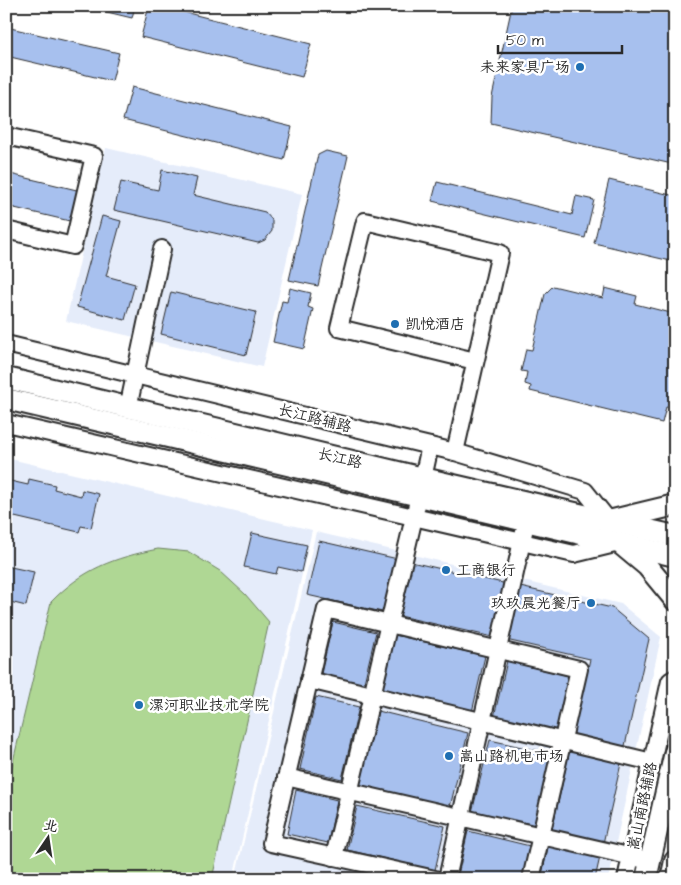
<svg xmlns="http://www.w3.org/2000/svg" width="681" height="885" font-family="'Architects Daughter','LXGW WenKai TC',sans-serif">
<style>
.built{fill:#e5ecfa}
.green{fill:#afd794;stroke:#6d8160}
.building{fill:#a7c0ee;stroke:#2b2b2b}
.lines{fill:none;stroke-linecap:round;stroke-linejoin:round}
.minor-casing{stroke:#2b2b2b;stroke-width:20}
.major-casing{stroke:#2b2b2b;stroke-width:24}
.minor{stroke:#fff;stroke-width:16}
.major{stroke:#fff;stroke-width:20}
.poi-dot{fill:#1f6fb2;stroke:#fff;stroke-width:2}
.labels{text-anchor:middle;stroke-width:5;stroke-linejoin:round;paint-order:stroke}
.poi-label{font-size:15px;fill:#2b2b2b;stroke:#fff;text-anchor:start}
.street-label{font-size:15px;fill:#2b2b2b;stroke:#fff}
</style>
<rect width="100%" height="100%" fill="#fff"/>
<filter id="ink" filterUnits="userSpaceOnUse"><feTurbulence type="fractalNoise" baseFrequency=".02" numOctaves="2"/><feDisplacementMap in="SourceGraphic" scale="10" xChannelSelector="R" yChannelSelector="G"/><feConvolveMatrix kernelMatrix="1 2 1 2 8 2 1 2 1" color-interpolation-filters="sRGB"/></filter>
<g filter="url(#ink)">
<g class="built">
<path d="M106,148L302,194L262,367L66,321Z"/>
<path d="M6,458L312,530L233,879H6Z"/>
<path d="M316,532L621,604L661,637L608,879H252L236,875Z"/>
</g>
<path class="green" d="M158,549L189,552L220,571L245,594L269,622L212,879H6V791L51,602C83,569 113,558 158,549Z"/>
<g class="building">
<path d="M82,6H135L132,18Z"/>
<path d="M149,6H160L311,44L302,77L141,37Z"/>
<path d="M512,6H675V151L672,164L491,123L492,97Z"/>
<path d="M6,27L119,53L112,81L6,56Z"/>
<path d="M132,87L292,127L284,160L123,120Z"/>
<path d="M326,151L348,156L318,286L289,280L318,155Z"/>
<path d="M162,170L197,178L193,195L265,212L272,220V231L265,240L258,243L114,210L121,182L158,190Z"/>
<path d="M6,173L81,191L74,222L6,206Z"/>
<path d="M609,180L675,196V262L594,243Z"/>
<path d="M437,182L572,215L576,196L594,200L585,238L432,201Z"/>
<path d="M102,216L121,221L106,276L135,284L125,320L77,307Z"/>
<path d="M553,286L603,298L605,288L637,296L635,304L675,314V409L666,407L662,423L530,391L531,386L525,384L527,372L521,371L526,349L532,350L545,294Z"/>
<path d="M290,288L311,293L308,307L313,309L304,349L273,342L282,301L287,302Z"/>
<path d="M171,292L256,312L246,355L161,334Z"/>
<path d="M29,479L55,485L54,489L81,496L82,490L99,494L91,528L81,526L79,532L6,515V480L28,485Z"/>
<path d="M252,533L307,545L301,572L278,567L276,574L244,567Z"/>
<path d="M319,541L612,608L649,639L595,879H541L590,659L307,595Z"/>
<path d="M6,566L34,572L26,606L6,601Z"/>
<path d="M333,622L376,632L363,687L320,678Z"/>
<path d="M395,635L485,656L472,712L382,691Z"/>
<path d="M507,661L569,676L556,731L494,717Z"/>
<path d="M316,697L359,707L342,779L300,769Z"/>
<path d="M378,711L468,733L450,807L360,785Z"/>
<path d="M490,740L553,754L535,827L472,812Z"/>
<path d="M296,790L337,800L328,843L287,834Z"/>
<path d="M357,806L445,826L435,870L347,850Z"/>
<path d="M468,831L530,846L523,879H475L458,875Z"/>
</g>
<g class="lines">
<g class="minor-casing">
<g id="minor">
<path d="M6,136L94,156L73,246L6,230"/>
<path d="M6,344L455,452L585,491L609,521"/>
<path d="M128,408L162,249"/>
<path d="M6,423L574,554L619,543"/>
<path d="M455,452L500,253L365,221L339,328L475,361"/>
<path d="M423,478L430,446"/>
<path d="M309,680L652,762"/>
<path d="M286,777L650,861"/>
<path d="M334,857L419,496"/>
<path d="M435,879L271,843L326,609L579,669L531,879"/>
<path d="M447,879L524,532"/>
<path d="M626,879L670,681L675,678"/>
</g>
</g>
<g class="major-casing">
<g id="major">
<path d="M6,378L423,478L675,536"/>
<path d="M6,399L675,556"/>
<path d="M613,520L675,505"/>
<path d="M623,546L647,566L675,600"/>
<path d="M646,879L675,752"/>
<path d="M671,879L675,861"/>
</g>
</g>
<use href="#minor" class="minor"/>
<use href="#major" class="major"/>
</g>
</g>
<g class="poi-dot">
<circle cx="580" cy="67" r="5"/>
<circle cx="395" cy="324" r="5"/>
<circle cx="446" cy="570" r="5"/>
<circle cx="591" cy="603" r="5"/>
<circle cx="139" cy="705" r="5"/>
<circle cx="449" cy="756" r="5"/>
</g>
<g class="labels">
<g class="poi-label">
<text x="570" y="72" text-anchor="end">未来家具广场</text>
<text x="405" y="329">凯悦酒店</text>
<text x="456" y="575">工商银行</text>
<text x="581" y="608" text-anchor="end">玖玖晨光餐厅</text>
<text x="149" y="710">漯河职业技术学院</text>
<text x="459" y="761">嵩山路机电市场</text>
</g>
<g class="street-label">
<text transform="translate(315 418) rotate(14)" y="5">长江路辅路</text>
<text transform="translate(340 458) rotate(13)" y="5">长江路</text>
<text transform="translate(642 806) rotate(-78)" y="5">嵩山南路辅路</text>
</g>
</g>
<rect width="681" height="885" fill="none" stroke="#fff" stroke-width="25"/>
<rect x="12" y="12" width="656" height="860" fill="none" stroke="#2b2b2b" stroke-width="2" filter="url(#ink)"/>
<g transform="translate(48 838) rotate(13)" stroke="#ffffff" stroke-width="4" paint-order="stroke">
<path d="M0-4L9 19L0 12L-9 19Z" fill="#2b2b2b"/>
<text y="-8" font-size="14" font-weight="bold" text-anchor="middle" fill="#2b2b2b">北</text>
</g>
<path d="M498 45v8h124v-8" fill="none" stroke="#2b2b2b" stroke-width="2.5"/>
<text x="506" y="45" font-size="15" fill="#2b2b2b" stroke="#ffffff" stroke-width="4" paint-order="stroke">50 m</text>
</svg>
